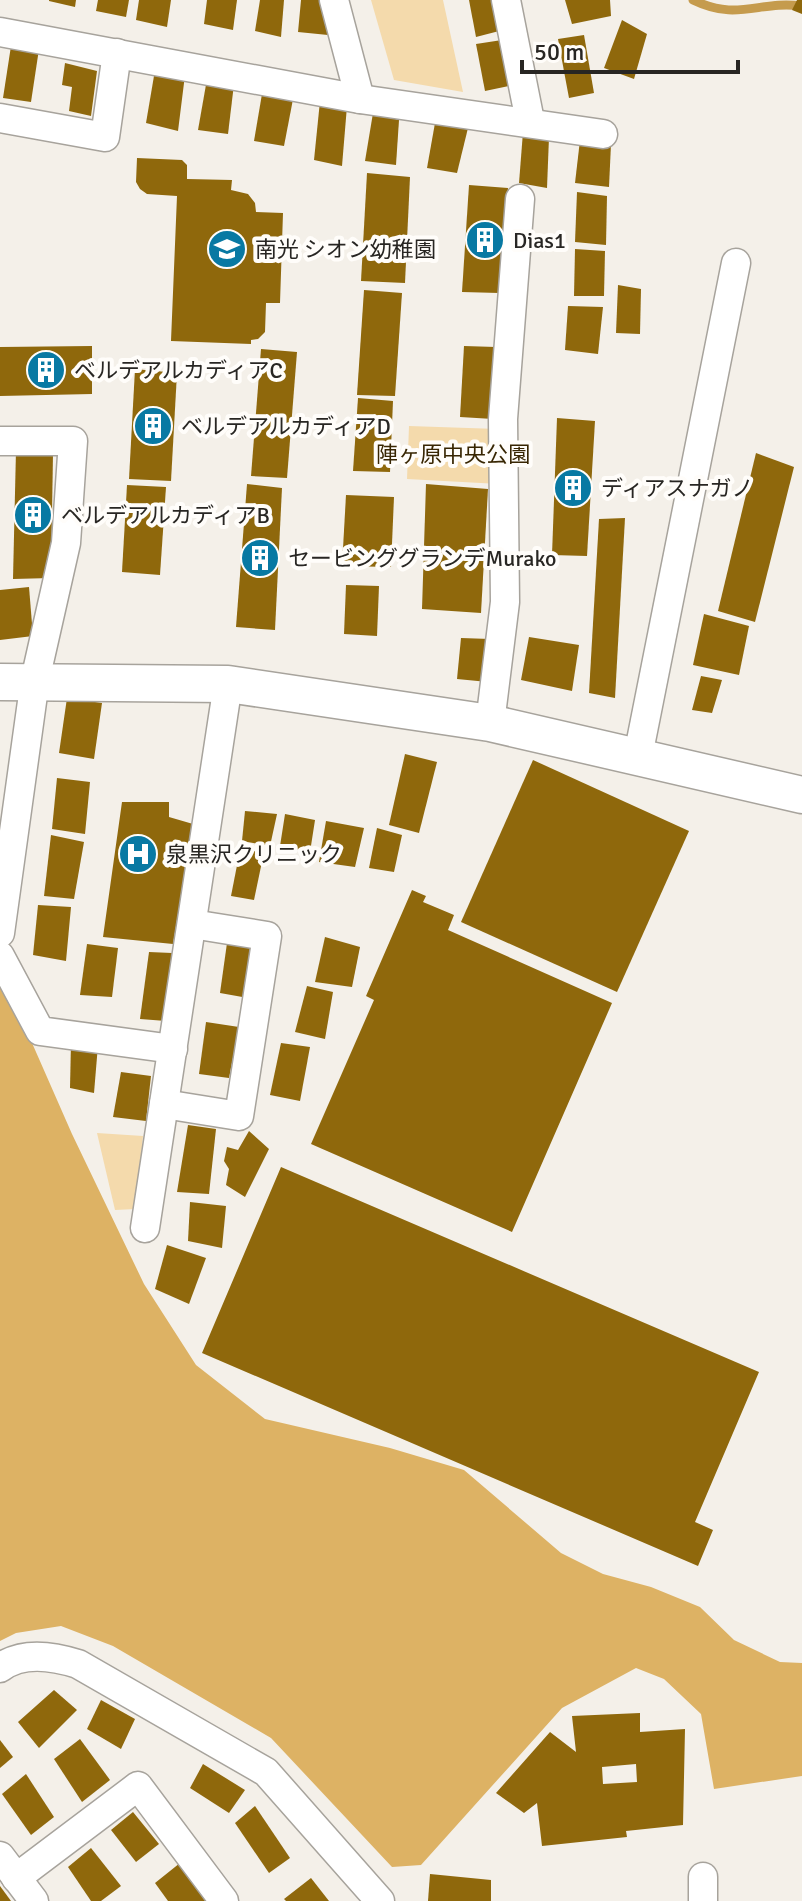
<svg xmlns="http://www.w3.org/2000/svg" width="802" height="1901" font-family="Signika,'Noto Sans JP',sans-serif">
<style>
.green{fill:#f4daac}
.forest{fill:#ddb264}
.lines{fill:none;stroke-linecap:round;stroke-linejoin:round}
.stream{stroke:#c59b4d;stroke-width:9}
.building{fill:#8f680c;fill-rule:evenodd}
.minor-casing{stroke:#a7a39c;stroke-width:31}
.tertiary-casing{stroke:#a7a39c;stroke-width:39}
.minor{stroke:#fff;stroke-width:28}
.tertiary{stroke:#fff;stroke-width:36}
.labels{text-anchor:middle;stroke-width:8;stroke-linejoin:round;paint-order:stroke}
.poi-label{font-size:22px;fill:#282623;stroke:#fffdfa;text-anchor:start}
.park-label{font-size:22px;fill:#382603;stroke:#fffdfa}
</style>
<rect width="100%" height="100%" fill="#f4f0e9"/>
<g class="green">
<path d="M371,0H443L463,92L394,80Z"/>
<path d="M409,426L498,429L499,484L407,479Z"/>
<path d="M97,1133L143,1136L136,1209L115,1210Z"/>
</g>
<path class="forest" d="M0,970L72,1134L144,1284L196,1365L265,1419L390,1448L464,1470L561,1553L603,1574L651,1587L700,1607L734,1640L780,1662L802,1663V1776L714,1789L701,1714L664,1679L636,1668L562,1708L421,1865L392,1867L271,1738L113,1646L61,1626L16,1633L0,1641Z"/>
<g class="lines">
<path class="stream" d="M693,0C738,22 759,0 802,6"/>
</g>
<g class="building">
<path d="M49,0H76L75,7L49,1Z"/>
<path d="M98,0H129L126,17L96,11Z"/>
<path d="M139,0H171L167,27L136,20Z"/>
<path d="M207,0H237L233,30L204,24Z"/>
<path d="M260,0H284L281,37L255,31Z"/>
<path d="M301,0H329L328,35L298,32Z"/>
<path d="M469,0H496L503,30L476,37Z"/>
<path d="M565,0H610L611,16L572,24Z"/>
<path d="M797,0H802V14L792,10Z"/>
<path d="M622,20L647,34L634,79L604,68Z"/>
<path d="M584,35L594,93L569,98L558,39Z"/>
<path d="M502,40L514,85L485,91L476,44Z"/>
<path d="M11,46L39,49L31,102L3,98Z"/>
<path d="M65,63L97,71L91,116L69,111L72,87L62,85Z"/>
<path d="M155,70L185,75L178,131L146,123Z"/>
<path d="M207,79L234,84L228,134L198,130Z"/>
<path d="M263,88L294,94L284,146L254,141Z"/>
<path d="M320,101L347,106L342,166L314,160Z"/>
<path d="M373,113L399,120L396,165L365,161Z"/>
<path d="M435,123L468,128L457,173L427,168Z"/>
<path d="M523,132L549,137L547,188L519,183Z"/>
<path d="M580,140L611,144L609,187L575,183Z"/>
<path d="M137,158L182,160L187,165V179L232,180L231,190L248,194L255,203L256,212L283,213L280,303H266L265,332L258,339L251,340V344L171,341L177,196L147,194L140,189L136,182Z"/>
<path d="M367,173L410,177L405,283L361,281Z"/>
<path d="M469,185L508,188L499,293L462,292Z"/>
<path d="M577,192L607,196L606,245L575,242Z"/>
<path d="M575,249L605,251L604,296H574Z"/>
<path d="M618,285L641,289L640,334L616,333Z"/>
<path d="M364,290L402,293L395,396L357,395Z"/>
<path d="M568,306L603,307L598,354L565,350Z"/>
<path d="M92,346V394L0,396V347Z"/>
<path d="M464,346L496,347L493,419L460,417Z"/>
<path d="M261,349L297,352L287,478L251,476Z"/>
<path d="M135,369L177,373L171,481L129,479Z"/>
<path d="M358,398L393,401L390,472L353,471Z"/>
<path d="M557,418L595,421L587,556L552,555Z"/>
<path d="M16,450L53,453L51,578L13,579Z"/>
<path d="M756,453L794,467L755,622L718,611Z"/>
<path d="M247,484L282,488L275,630L236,627Z"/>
<path d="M426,484L488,489L481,613L422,609Z"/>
<path d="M127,485L166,487L160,575L122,572Z"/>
<path d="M346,495L394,497L391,567L342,566Z"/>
<path d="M625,518L615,698L589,693L599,519Z"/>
<path d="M346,585L379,586L377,636L344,634Z"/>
<path d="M29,587L33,636L0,640V590Z"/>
<path d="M704,614L749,626L739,675L693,665Z"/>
<path d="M529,637L579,645L572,691L521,680Z"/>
<path d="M461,638L490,639L488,682L457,679Z"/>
<path d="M701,676L722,680L712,713L692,710Z"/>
<path d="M67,698L102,703L94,759L59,753Z"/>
<path d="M405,754L437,762L419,833L389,825Z"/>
<path d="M533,760L689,831L617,992L461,922Z"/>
<path d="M57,778L90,782L85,834L52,829Z"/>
<path d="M122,802H169V817L193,824L173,944L103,937Z"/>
<path d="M245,811L277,814L270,846L242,841Z"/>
<path d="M285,814L315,820L310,852L280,846Z"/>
<path d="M326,821L364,828L355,867L319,862Z"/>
<path d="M377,828L402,835L394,872L369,868Z"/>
<path d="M51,835L84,842L74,899L44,896Z"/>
<path d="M240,850L264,852L254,900L231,896Z"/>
<path d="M412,890L426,896L423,902L454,915L448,930L612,1003L512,1232L311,1144L374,1000L366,996Z"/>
<path d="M38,905L71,907L66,961L33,955Z"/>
<path d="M325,937L360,947L352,987L315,982Z"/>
<path d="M227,943L250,947L248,998L220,993Z"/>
<path d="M87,944L118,948L112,997L80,995Z"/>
<path d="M149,952L172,953L166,1021L140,1019Z"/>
<path d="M307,986L333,992L325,1039L295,1032Z"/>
<path d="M206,1022L239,1027L229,1078L199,1074Z"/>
<path d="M71,1042L98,1045L94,1093L70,1088Z"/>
<path d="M281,1043L310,1047L300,1101L270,1095Z"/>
<path d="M121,1072L151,1076L146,1121L113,1117Z"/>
<path d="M188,1125L216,1129L209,1194L177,1192Z"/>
<path d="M249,1131L269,1149L245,1197L226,1185L229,1169L224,1161L227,1147L238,1150Z"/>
<path d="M281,1167L759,1372L695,1522L713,1530L698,1566L202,1353Z"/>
<path d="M190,1202L226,1206L222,1248L188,1241Z"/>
<path d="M167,1245L206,1258L189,1304L155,1289Z"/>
<path d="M54,1690L77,1710L39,1748L18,1722Z"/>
<path d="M101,1700L135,1719L121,1749L87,1729Z"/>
<path d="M640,1713V1732L685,1729L683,1825L626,1831L627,1837L542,1846L537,1803L524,1813L496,1793L550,1732L576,1752L572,1716ZM636,1764L637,1782L603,1784L602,1767Z"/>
<path d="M80,1739L110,1780L82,1802L54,1759Z"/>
<path d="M0,1740L13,1757L0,1768Z"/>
<path d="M203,1764L245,1790L229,1813L190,1788Z"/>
<path d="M26,1774L54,1817L31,1835L2,1794Z"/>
<path d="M255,1806L290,1858L269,1873L235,1823Z"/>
<path d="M133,1812L159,1844L136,1862L111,1830Z"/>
<path d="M91,1848L121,1886L101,1901H91L68,1867Z"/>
<path d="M180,1863L208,1901H168L155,1883Z"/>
<path d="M430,1874L491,1880V1901H428Z"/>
<path d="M311,1878L329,1901H286L284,1899Z"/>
<path d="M0,1886L11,1901H0Z"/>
</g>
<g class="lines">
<g class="minor-casing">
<g id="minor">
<path d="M334,0L360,99"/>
<path d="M506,0L530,121"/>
<path d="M0,32L360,99L603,134"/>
<path d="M0,118L105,137L117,53"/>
<path d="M0,441H73L66,543L35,680L0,933"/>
<path d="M490,723L505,602L503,419L520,199"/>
<path d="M638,756L736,263"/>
<path d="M0,956L40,1031L173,1049"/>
<path d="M164,1104L239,1116L267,936L192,924"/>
<path d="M145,1228L228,684"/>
<path d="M0,1668C22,1651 53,1656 78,1664L266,1772L380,1901"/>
<path d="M0,1856L34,1901"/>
<path d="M703,1877V1901"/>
<path d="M16,1878L138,1786L224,1901"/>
</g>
</g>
<g class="tertiary-casing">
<path id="tertiary" d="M0,682L228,684L490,723L802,795"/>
</g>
<use href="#minor" class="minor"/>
<use href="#tertiary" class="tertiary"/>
</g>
<defs>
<g id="building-disc" transform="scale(2)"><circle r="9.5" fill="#0879a3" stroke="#fffdfa"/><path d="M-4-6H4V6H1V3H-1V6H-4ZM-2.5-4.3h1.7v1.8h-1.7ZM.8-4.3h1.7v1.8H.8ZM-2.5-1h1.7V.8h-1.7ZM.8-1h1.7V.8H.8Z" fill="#fff"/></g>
<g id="school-disc" transform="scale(2)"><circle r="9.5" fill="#0879a3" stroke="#fffdfa"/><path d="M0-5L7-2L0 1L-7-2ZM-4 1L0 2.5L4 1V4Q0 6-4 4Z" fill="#fff"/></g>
<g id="hospital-disc" transform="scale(2)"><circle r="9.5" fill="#0879a3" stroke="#fffdfa"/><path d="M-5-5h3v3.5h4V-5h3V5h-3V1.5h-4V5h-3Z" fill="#fff"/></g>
</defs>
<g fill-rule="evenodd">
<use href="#building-disc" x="485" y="240"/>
<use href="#school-disc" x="227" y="249"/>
<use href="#building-disc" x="46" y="370"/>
<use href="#building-disc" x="153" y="426"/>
<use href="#building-disc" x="573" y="488"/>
<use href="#building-disc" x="33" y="515"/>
<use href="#building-disc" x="260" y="558"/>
<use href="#hospital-disc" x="138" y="854"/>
</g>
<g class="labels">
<g class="poi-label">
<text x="513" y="248">Dias1</text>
<text x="255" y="257">南光 シオン幼稚園</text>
<text x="74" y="378">ベルデアルカディアC</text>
<text x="181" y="434">ベルデアルカディアD</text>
<text x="601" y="496">ディアスナガノ</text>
<text x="61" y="523">ベルデアルカディアB</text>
<text x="288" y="566">セービンググランデMurako</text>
<text x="166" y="862">泉黒沢クリニック</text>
</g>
<g class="park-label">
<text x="453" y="462">陣ヶ原中央公園</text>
</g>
</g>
<path d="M522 60v12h216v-12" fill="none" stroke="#282623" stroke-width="4"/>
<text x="534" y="60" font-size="24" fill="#282623" stroke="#fffdfa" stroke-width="6" paint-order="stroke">50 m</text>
</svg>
